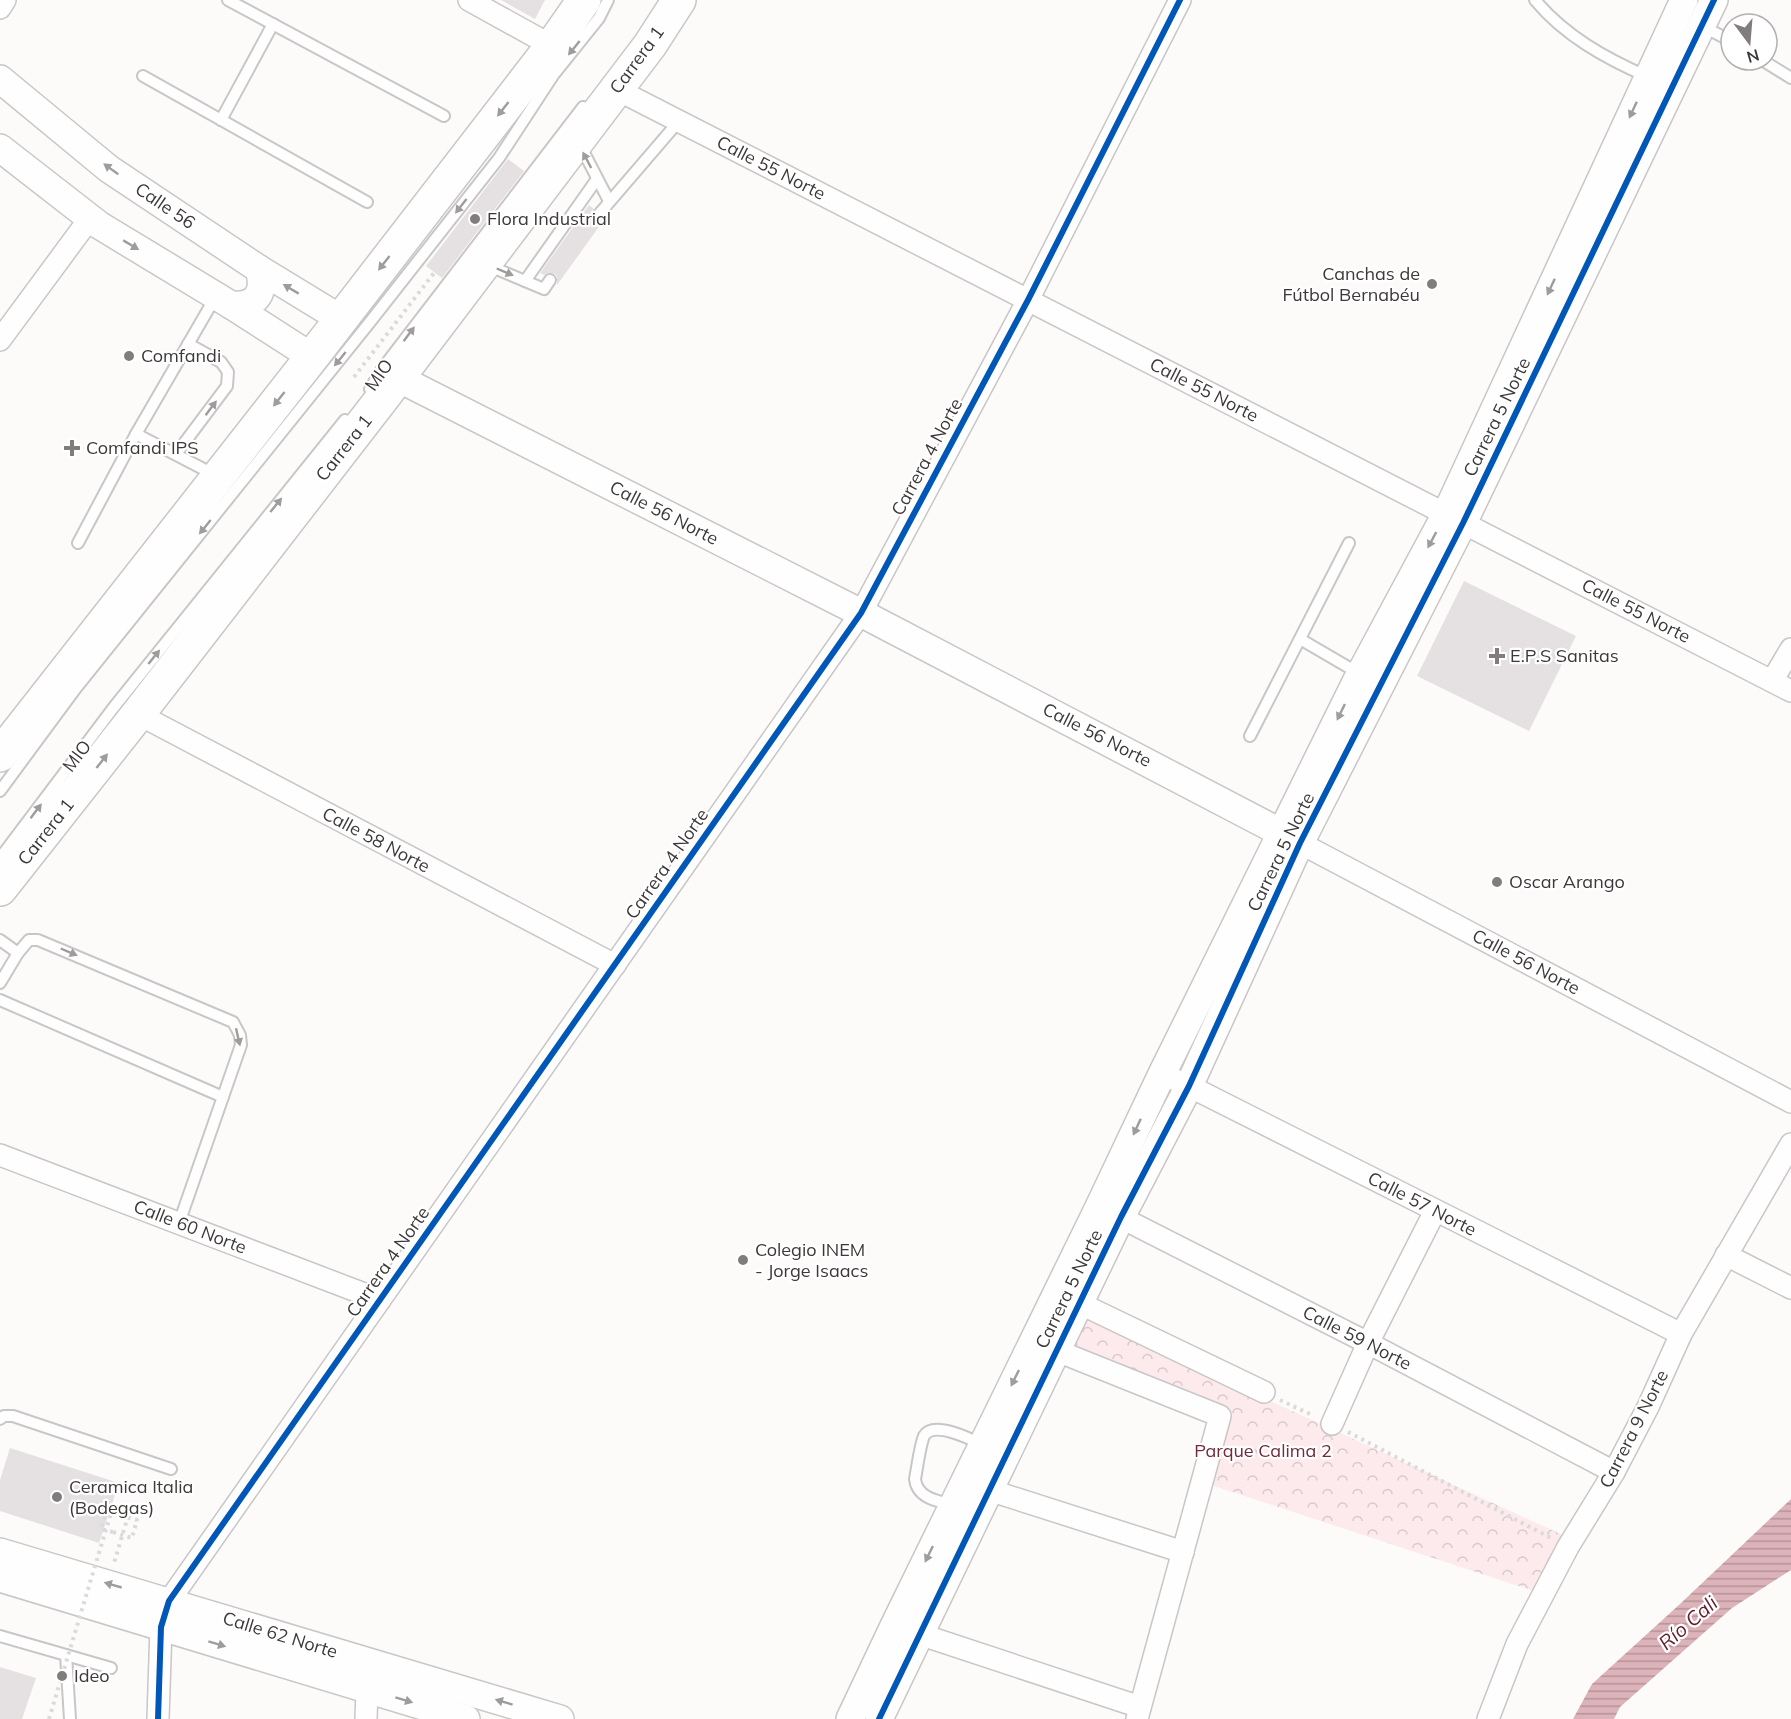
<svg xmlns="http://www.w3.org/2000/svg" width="1791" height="1719" font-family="Mulish,sans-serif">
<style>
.park{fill:url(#park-crowns)}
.water{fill:url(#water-rules)}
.building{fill:#e5e1e2}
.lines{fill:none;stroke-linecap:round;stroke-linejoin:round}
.service-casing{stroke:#c9c6c6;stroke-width:14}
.minor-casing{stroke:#c9c6c6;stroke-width:24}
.tertiary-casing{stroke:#c9c6c6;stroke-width:30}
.primary-casing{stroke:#c9c6c6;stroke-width:36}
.path{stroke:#dadada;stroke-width:4;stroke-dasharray:3 4.5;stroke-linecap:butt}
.service{stroke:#fffefe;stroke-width:10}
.minor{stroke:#fffefe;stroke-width:21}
.tertiary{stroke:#fffefe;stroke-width:27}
.primary{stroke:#fffefe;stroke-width:33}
.path-bridge{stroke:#dadada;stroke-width:4;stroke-dasharray:3 4.5;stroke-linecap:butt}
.cycleway-casing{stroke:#fff;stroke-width:10}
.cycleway{stroke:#0057b8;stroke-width:6}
.oneway{fill:#9e9c9c}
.poi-dot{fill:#817d7d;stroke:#fff;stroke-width:2}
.labels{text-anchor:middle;stroke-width:4.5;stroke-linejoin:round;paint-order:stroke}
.street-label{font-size:18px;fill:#3e3939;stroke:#fff}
.poi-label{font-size:18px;fill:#3e3939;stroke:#fff;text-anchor:start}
.park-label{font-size:18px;fill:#722b3d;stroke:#fff}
.water-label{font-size:20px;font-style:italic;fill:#641e31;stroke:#fff}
</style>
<defs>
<pattern id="park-crowns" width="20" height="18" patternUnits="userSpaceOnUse" patternTransform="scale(1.5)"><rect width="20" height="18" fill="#fceaed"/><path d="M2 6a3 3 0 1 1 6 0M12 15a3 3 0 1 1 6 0" fill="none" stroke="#d9c9cc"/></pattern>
<pattern id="water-rules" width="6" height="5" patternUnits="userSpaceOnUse" patternTransform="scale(1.5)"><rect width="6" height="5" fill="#ddb3ba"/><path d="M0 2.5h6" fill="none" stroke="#b59398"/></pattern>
</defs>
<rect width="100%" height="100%" fill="#fdfafa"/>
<path class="park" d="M1085,1316L1565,1536L1540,1593L1202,1482L1220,1416L1068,1355Z"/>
<path class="water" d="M1791,1499V1570L1732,1608L1620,1707L1614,1719H1573L1592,1684L1680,1604Z"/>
<g class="building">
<path d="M501,0H545L535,19Z"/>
<path d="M508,159L524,171L442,278L426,266Z"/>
<path d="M589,205L594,209L593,215L596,219L602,220L606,217L557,285V277L555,274L550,273L544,275L540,273Z"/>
<path d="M1464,581L1576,636L1529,731L1417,676Z"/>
<path d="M10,1448L119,1483L99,1543L0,1511V1480Z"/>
<path d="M0,1667L36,1678L22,1719H0Z"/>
</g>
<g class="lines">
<g class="service-casing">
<g id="service">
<path d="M228,0L444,116"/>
<path d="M1535,0C1565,36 1605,58 1648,77"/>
<path d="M1702,26L1731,41"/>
<path d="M1762,60L1791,78"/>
<path d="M143,76L367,202"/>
<path d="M221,120L273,24"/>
<path d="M580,145L609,201"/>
<path d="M600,213L679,121"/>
<path d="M487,265L544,289L550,280"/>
<path d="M525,281L597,179"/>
<path d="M370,389L382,369L583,107"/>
<path d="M176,454L227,386L228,372L221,362L188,344"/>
<path d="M215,475L136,434L216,296"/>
<path d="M78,543L136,434"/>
<path d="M1300,639L1360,674"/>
<path d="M1250,736L1349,543"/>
<path d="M0,791L76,688L370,322L499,158L554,74L599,18L608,0"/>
<path d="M0,858L114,707L345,420"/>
<path d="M0,940L18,953"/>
<path d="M0,983L18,953L29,940H38L233,1022L240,1035L241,1045L179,1223"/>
<path d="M0,1000L223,1097"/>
<path d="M0,1419L4,1416H13L171,1469"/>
<path d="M953,1505C937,1501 917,1498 915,1479C917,1469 920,1445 924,1436C933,1420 971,1439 982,1445"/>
<path d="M0,1636L66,1655L70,1719"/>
<path d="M66,1655L111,1668"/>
</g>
</g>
<g class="minor-casing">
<g id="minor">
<path d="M469,0L552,46"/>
<path d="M0,8L5,0"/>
<path d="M616,89L1791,691"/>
<path d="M0,340L90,218"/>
<path d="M1772,681L1791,649"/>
<path d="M138,714L615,965"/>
<path d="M1300,843L1791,1102"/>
<path d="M1162,1074L1189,1086L1681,1334"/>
<path d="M0,1155L380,1300"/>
<path d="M1108,1211L1368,1343L1614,1472"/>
<path d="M1726,1255L1791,1288"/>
<path d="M1079,1303L1264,1392"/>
<path d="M1045,1346L1220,1416L1137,1719"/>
<path d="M1332,1424L1368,1343L1435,1211"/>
<path d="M976,1483L989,1490L1183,1552"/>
<path d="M907,1630L1140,1707"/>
<path d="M158,1719L161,1627L169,1601L861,613L1028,300L1180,0"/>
<path d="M366,1719L367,1689"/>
<path d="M1488,1719L1517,1644L1568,1547L1614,1472L1648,1407L1681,1334L1791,1144"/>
</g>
</g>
<g class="tertiary-casing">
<g id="tertiary">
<path d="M0,79L109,169L259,269L341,319"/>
<path d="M0,148L99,225L231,305L312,357"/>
<path d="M231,305C257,307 266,292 259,269"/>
<path d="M398,378L861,613L1297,841"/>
<path d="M0,1552L560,1719"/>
<path d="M0,1578L466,1719"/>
<path d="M850,1719L894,1626L1099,1207L1162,1074L1360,674L1446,514L1684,0"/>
<path d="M879,1719L1121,1217L1189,1086L1300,843L1463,523L1714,0"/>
</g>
</g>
<g class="primary-casing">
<g id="primary">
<path d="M0,755L312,357L552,46L584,0"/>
<path d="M0,889L138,714L384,396L650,45L679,0"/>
</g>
</g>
<g class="path">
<path d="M354,377L434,273"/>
<path d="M1280,1400L1314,1416"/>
<path d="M1348,1432L1551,1538"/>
<path d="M113,1532L101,1529L108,1507L129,1513L114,1563"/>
</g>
<use href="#service" class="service"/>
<use href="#minor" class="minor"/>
<use href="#tertiary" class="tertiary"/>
<use href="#primary" class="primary"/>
<path class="path-bridge" d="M49,1719L111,1513L137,1520L132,1538L113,1532"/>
<g class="cycleway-casing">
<g id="cycleway">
<path d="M158,1719L161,1627L169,1601L861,613L1028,300L1180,0"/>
<path d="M879,1719L1121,1217L1189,1086L1300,843L1463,523L1714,0"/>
</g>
</g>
<use href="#cycleway" class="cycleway"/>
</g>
<defs><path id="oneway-solid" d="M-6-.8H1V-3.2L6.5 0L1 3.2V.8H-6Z" transform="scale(1.5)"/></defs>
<g class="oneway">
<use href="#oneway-solid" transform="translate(574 48) rotate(129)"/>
<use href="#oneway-solid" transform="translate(503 109) rotate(128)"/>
<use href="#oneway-solid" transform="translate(1633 110) rotate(115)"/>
<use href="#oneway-solid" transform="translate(587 160) rotate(-118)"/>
<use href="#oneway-solid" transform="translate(111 169) rotate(-144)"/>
<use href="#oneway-solid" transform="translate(461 206) rotate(128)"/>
<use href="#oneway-solid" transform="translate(131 245) rotate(31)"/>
<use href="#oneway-solid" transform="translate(384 263) rotate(128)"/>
<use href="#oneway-solid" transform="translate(505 272) rotate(23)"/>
<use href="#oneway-solid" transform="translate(1551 287) rotate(115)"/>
<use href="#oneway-solid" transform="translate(291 289) rotate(-149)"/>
<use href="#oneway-solid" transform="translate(409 334) rotate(-53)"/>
<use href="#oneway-solid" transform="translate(340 359) rotate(129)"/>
<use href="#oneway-solid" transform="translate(279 399) rotate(128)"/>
<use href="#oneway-solid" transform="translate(211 408) rotate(-53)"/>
<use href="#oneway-solid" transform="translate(276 505) rotate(-51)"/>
<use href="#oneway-solid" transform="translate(205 527) rotate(129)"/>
<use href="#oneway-solid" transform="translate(1432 540) rotate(118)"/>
<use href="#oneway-solid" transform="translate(154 657) rotate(-51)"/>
<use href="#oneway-solid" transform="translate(1341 712) rotate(116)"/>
<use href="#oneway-solid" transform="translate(102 761) rotate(-52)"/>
<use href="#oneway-solid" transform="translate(36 811) rotate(-53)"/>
<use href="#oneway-solid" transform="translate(69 952) rotate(23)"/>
<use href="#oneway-solid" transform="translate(238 1037) rotate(77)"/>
<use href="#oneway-solid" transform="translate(1137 1127) rotate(115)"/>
<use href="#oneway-solid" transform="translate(1015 1378) rotate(116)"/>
<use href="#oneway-solid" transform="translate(929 1554) rotate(116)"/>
<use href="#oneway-solid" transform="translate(113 1585) rotate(-164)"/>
<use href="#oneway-solid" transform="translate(217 1644) rotate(17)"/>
<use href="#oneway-solid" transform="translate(404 1700) rotate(17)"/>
<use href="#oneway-solid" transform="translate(504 1702) rotate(-163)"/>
</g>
<g class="poi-dot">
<circle cx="475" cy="219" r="6"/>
<circle cx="1432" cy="284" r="6"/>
<circle cx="129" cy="356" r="6"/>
<path d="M69 439h6v6h6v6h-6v6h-6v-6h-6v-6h6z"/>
<path d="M1494 647h6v6h6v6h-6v6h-6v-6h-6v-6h6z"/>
<circle cx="1497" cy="882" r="6"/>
<circle cx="743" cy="1260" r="6"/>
<circle cx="57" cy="1497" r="6"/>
<circle cx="62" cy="1676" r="6"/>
</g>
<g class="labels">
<g class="street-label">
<text transform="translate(637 60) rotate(-54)" y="6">Carrera 1</text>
<text transform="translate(771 168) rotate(27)" y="6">Calle 55 Norte</text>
<text transform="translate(165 206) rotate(34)" y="6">Calle 56</text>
<text transform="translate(379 375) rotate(-55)" y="6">MIO</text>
<text transform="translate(1204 390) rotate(27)" y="6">Calle 55 Norte</text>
<text transform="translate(1497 417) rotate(-64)" y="6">Carrera 5 Norte</text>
<text transform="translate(344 448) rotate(-52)" y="6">Carrera 1</text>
<text transform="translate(927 457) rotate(-62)" y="6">Carrera 4 Norte</text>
<text transform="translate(664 513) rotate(27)" y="6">Calle 56 Norte</text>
<text transform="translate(1636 611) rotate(27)" y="6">Calle 55 Norte</text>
<text transform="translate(1097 735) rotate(27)" y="6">Calle 56 Norte</text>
<text transform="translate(77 756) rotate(-53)" y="6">MIO</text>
<text transform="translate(46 832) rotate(-52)" y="6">Carrera 1</text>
<text transform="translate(376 840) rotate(28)" y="6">Calle 58 Norte</text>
<text transform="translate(1281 852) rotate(-64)" y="6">Carrera 5 Norte</text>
<text transform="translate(667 864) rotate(-55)" y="6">Carrera 4 Norte</text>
<text transform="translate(1526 962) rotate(28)" y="6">Calle 56 Norte</text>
<text transform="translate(1422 1204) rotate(27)" y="6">Calle 57 Norte</text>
<text transform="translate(190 1227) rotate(21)" y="6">Calle 60 Norte</text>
<text transform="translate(388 1262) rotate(-55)" y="6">Carrera 4 Norte</text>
<text transform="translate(1069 1289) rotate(-64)" y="6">Carrera 5 Norte</text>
<text transform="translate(1357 1338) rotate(27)" y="6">Calle 59 Norte</text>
<text transform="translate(1634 1429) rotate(-63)" y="6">Carrera 9 Norte</text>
<text transform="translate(280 1635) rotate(17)" y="6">Calle 62 Norte</text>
</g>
<g class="poi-label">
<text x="487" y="225">Flora Industrial</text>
<text x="1420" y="280" text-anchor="end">Canchas de<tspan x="1420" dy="21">Fútbol Bernabéu</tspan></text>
<text x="141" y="362">Comfandi</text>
<text x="86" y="454">Comfandi IPS</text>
<text x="1510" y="662">E.P.S Sanitas</text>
<text x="1509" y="888">Oscar Arango</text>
<text x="755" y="1256">Colegio INEM<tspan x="755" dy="21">- Jorge Isaacs</tspan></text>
<text x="69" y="1493">Ceramica Italia<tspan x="69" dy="21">(Bodegas)</tspan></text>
<text x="74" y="1682">Ideo</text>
</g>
<g class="park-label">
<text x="1263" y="1457">Parque Calima 2</text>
</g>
<g class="water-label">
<text transform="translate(1688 1623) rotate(-41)" y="7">Río Cali</text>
</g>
</g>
<g transform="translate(1749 42) rotate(164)"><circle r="28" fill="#ffffff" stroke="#b2b0b0" stroke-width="1.5"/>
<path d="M0-4.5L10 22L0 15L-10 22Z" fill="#817d7d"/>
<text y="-9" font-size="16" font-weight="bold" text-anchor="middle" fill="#3e3939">N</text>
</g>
</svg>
